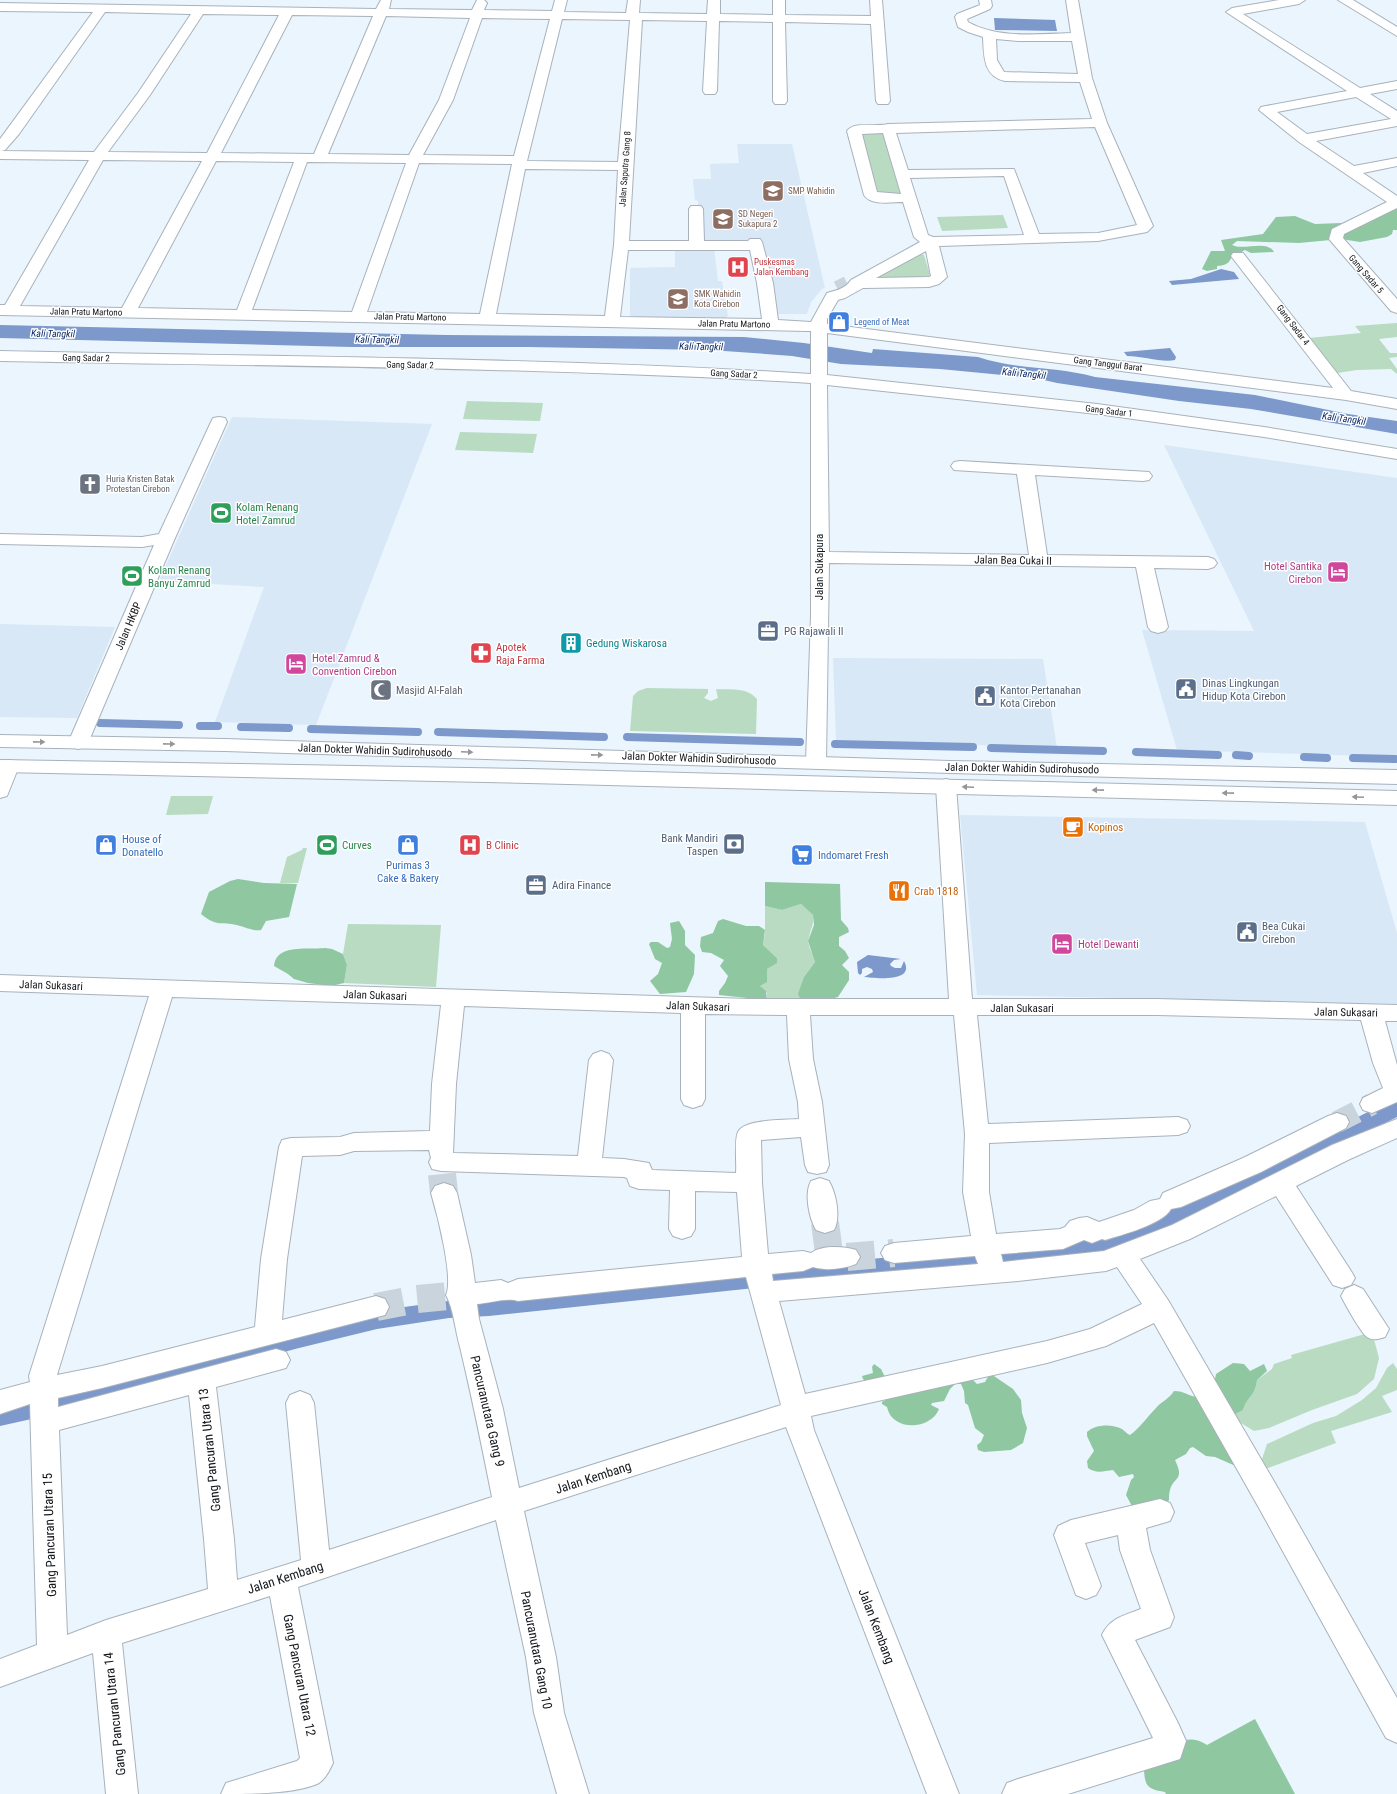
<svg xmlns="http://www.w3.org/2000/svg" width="1397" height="1794" font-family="'Roboto Condensed',sans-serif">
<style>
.built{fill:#d8e8f7}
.green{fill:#b8dbc2}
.forest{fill:#8fc7a0}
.water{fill:#7d98ca}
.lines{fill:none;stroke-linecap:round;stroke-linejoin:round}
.stream{stroke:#7d98ca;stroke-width:8}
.minor-tunnel-far2{stroke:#cad4dc;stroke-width:14;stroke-dasharray:14 7;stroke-linecap:butt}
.minor-tunnel-far1{stroke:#cad4dc;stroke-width:22;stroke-dasharray:22 11;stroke-linecap:butt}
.minor-tunnel{stroke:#cad4dc;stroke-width:28;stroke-dasharray:28 14;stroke-linecap:butt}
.minor-casing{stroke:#a9b2bb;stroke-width:2}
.major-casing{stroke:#a9b2bb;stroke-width:2}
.minor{fill:#fff;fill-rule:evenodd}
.major{fill:#fff;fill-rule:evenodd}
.oneway{fill:#959698}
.labels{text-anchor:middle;stroke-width:3;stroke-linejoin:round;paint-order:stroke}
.far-street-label{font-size:9px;fill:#13161a;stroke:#fff}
.far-education-label{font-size:9px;fill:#785e54;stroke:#fff;text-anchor:start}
.far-health-label{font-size:9px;fill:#be3a42;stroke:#fff;text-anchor:start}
.far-shop-label{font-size:9px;fill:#366cbe;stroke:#fff;text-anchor:start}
.far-worship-label{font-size:9px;fill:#5b616d;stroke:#fff;text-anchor:start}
.far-water-label{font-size:10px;font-style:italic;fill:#0d2965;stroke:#fff}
.leisure-label{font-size:11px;fill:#27864d;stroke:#fff;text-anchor:start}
.street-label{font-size:11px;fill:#13161a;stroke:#fff}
.hotel-label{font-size:11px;fill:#b23c85;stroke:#fff;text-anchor:start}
.service-label{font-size:11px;fill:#4e5e75;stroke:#fff;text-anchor:start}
.culture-label{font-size:11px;fill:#0d838f;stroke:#fff;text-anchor:start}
.health-label{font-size:11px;fill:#be3a42;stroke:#fff;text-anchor:start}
.worship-label{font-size:11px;fill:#5b616d;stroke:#fff;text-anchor:start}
.food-label{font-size:11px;fill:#c56008;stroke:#fff;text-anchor:start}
.shop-label{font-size:11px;fill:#366cbe;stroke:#fff;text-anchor:start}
.near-street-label{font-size:13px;fill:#13161a;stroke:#fff}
</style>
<rect width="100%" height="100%" fill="#eaf5fe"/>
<g class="built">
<path d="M737,144H792L825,288L822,289L811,302L807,314H773L763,244H710L699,238L698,201L695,200L694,191L693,179H711L710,164L739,163Z"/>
<path d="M675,247H714L718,281H722L728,316L724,319H630V268L675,267Z"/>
<path d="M232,417L432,424L316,725L215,722L264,587L159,581Z"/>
<path d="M1164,445L1397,478V757L1177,750L1142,630L1254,631Z"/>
<path d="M0,624L115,627L77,718L0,717Z"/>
<path d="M833,658L1043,659L1057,748L836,740Z"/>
<path d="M960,815L1365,822L1397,933V1004L977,995Z"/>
</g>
<g class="green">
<path d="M883,133L901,193L899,194L878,193L861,134Z"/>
<path d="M1003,215L1008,228L942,231L937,217Z"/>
<path d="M921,254L924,255L930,275L929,277L878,278Z"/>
<path d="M1397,323V337L1379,339L1390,353H1397V357L1389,358L1397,369V374L1391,369L1357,370L1337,373L1309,338L1361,333L1355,326Z"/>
<path d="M467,401L543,403L540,421L463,419Z"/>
<path d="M460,432L537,434L533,453L455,450Z"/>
<path d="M647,688L708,689V693L704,698L711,701L718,698L716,689C730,690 747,687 757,699L756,734L630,731L633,696L638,691Z"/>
<path d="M171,796H213L208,814L166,815Z"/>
<path d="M303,848H307L298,883H280L287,857L302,850Z"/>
<path d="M801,904L813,915C814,926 811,927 809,937C806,946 814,954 815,962L804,977L801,1000H767V993L760,986L767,969L777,962V958L763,945L765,933V906L782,910Z"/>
<path d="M348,924L441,925L436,987L344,983L347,965L343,954Z"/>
<path d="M1372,1332L1379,1358L1374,1379L1357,1394L1312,1410L1269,1428L1254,1431L1231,1417L1243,1410C1248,1395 1255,1397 1257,1380L1272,1369L1274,1364L1292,1358L1291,1355Z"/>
<path d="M1393,1363L1397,1369V1390L1382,1396L1392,1412L1331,1431L1336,1443L1260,1471L1261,1462L1267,1444L1313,1423L1336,1416L1362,1400L1376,1388L1387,1368Z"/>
</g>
<g class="forest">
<path d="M1397,208V230H1393L1392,234L1387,237L1360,242L1341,239L1299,243L1237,241L1232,245C1244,251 1267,239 1274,252L1251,253L1245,250C1242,252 1239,253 1236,254C1227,260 1232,265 1217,266V269L1207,271L1202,269L1211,251H1225L1221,240L1263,234L1276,217L1295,216L1315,224L1368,222Z"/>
<path d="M238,879L264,883L297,884L289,917L266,921L261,930C252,931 248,928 240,926C223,920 219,929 201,914L209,892L230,881Z"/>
<path d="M765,882L840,884L841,920L848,928L849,932L839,937V946L845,951L849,958L842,965L849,972V980L838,997L827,1000H801L798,994L804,977L815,962L808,941L814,925L813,915L801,904L782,910L765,906Z"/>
<path d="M723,919L746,926H759L765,930L763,945L777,958V963L767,969V982L760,986L766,991L767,1000L719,995V991L725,983L728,976L720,966L724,960L711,953L702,952L700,946L701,937L713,933L718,921Z"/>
<path d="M679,921L685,931V945L695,955L694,974L686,992L660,994L650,981L658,974L662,963L655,959L649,944L651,942H658L667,948L670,947L672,939L670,923Z"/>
<path d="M325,948L332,949L343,954L347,965L344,983L331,986L308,983L294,979L288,974L274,966C276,943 309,950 325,948Z"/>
<path d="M1233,1363L1244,1364L1250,1371L1264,1364L1267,1371L1257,1380C1255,1397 1248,1395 1243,1410L1229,1418L1238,1467L1215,1457L1206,1456L1193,1447L1190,1448L1186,1454L1175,1460C1185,1481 1174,1476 1170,1490C1169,1493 1169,1497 1169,1500L1162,1508L1134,1510L1126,1495L1131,1480L1134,1477L1133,1474L1119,1477L1113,1470C1104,1471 1096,1474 1088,1468L1087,1461L1094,1451L1087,1436V1432C1096,1424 1112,1424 1122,1429C1125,1431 1127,1434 1130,1435C1140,1428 1147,1417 1156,1408C1162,1401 1169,1399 1174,1391C1191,1391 1193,1405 1208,1388C1213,1383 1215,1381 1216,1374Z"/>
<path d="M874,1364L881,1369L886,1379L971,1378L977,1384L985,1382L989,1375L991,1374L1013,1389L1021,1400L1022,1413L1027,1428L1023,1443L1011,1450L984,1452L978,1450L977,1445L981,1442L984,1435L975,1428L968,1405L965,1403L964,1391L961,1384H955L950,1389L944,1401L932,1403L931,1405L939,1409C931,1430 892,1432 887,1407L882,1404V1402L887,1399L863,1379L862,1376L873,1373L872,1367Z"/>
<path d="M1255,1719L1295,1794H1166L1165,1792C1148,1789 1145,1787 1144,1770C1163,1754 1182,1728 1207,1745Z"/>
</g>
<g class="water">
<path d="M994,18L1055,20L1057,31L995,30Z"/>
<path d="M1221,269L1234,272L1239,279L1172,285L1169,281L1191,279Z"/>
<path d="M0,325L446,335L744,337L804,343L865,352L872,353L873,349L978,357C1016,370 1057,366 1095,377L1255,395L1348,414L1397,421V434L1251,409L1179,401L1057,383L1035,378L940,369L841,364L792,356L753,353L710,350L528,347H351L0,338Z"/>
<path d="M1170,348L1176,357L1175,360C1163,363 1142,356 1127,356L1124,352Z"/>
<path d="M868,955L901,959L894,960L890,964L891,966L895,968H901L904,961C916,983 874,978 864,977L873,972L872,969L867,967L862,969V973L860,975L858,973L857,962Z"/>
<path d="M1397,1097V1117L1204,1215L1096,1257L782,1285L489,1316L449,1318L377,1329L299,1348L54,1414L0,1426V1407L375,1311L448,1301L779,1267L1053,1243L1321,1136Z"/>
</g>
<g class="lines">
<g class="stream">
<path d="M100,723L179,725"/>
<path d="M200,726H218"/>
<path d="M241,727L289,728"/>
<path d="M311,729L418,732"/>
<path d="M438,732L604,737"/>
<path d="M627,737L800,742"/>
<path d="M835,744L973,747"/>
<path d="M991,748L1103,751"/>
<path d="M1136,752L1218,755"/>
<path d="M1236,755L1249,756"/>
<path d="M1304,757L1327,758"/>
<path d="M1353,758L1395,759"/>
</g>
<path class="minor-tunnel-far2" d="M837,288L847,283"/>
<path class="minor-tunnel-far1" d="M1337,1122L1372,1104"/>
<g class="minor-tunnel">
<path d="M442,1174L444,1193"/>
<path d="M825,1223L829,1253"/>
<path d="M847,1257L894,1253"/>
<path d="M376,1307L417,1299L459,1295"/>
</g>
<g class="minor-casing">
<g id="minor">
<path d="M381,0H391L389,9L472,10L477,0H484L487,3L484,10L552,11L555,0H567L564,12L626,13L628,0H640L639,13L707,14L708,0H720V14L773,15V0H785V15L871,16L870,0H882L890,101L888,104H878L876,101L871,24L785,22L787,101L785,104H775L773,101V22L719,21L717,91L715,94H705L703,91L707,21L642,20L629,241H689V209L691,206H701L703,209L704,241H748L750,239H760L762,242L773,283L778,320L811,322L827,293C837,290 845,289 851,280L920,242L914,237L903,202C892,202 871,206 864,195L847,131C854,121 877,127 888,124L1092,119L1080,82L1005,81C983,76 984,56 983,37L968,32L958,27L955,17L957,14L980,5L979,0H991L992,6L990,9L967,19L968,22C998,39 1038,34 1071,33L1066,0H1078L1092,78L1107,123L1153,226L1147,232L1098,241L939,246L947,277L939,284L929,287L863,288L845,298L838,300L827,319V324L1333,388L1231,256L1233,253H1243L1351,391L1397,399V409L1346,400L827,333V375L1097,404L1264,427L1397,449V459L1264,437L1097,414L827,385L829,552L1029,555L1017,474L954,470L951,466L954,462L960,461L1149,472L1152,476L1149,480L1143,481L1035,475L1047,555L1208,557L1214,559L1217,563L1214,567L1208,569L1154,568L1168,627L1165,631L1158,633L1151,631L1148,627L1136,567L829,563L826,762L823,767L816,768L809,767L806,762L811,616V383C541,367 270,366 0,361V351C270,357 541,357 811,374V331H807L0,315V305H5L89,160L0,159V139L93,12L0,11V3L376,9ZM105,12L191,14L138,93L94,152L1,151L5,150L19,134ZM203,14L279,15L207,153L108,152L150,95ZM292,15L373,16L314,154L221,153ZM386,16L470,18L439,100L409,155L328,154ZM482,18L550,19L514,156L423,155L453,100ZM562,19L630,20L618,162L527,161ZM996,39L1018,41H1072L1078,74L1004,72L997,60ZM1095,127L1137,225L1098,233L1039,234L1014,169L908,170L896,133ZM883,133L901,194L877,192L862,134ZM103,160L202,161L122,308L20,306ZM216,161L294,162L237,310L138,308ZM307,162L406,163L352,312L252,310ZM419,163L512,164L480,314L367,312ZM525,169L618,170L614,245L605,316L496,314ZM1004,176L1024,235L933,237L928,235L910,178ZM628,250H750L757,283L762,319L620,317ZM926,251L931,276L929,277L876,278Z"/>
<path d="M1279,0H1305L1299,4L1243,14L1360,88L1397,81V89L1370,94L1397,111V126L1316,141L1354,166L1397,158V166L1363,173L1397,196V208L1344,234L1343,238L1397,299V313L1391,311L1329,239L1332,229L1387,202L1299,142L1259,110L1261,107L1266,106L1347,91L1226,12L1232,8ZM1356,97L1391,119L1307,134L1277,112Z"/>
<path d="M1338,0H1353L1397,27V36Z"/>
<path d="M219,417L225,418L227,422L175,538L88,743L85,747L78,749L71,747L68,743L154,545L142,547L0,544V534L142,537L159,534L211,422L213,418Z"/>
<path d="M9,760L16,761L19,766L7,796L0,798V764L2,761Z"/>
<path d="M946,779L953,781L956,786L972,999H1157L1397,1005V1021H1385L1397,1065V1102L1372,1113L1363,1110L1360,1104L1363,1098L1383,1088L1373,1063L1361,1020L1157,1015H977L988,1124L1178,1117L1187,1120L1190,1126L1187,1132L1178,1135L989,1143V1192L996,1234L1060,1229L1065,1227L1070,1221L1079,1218L1087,1217L1099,1222L1134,1210L1150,1201L1160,1199L1163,1193L1243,1158L1328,1116L1337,1113L1346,1116L1349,1122L1346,1128L1261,1172L1181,1207L1171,1209C1163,1224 1122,1235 1105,1240L1102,1239L1092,1243L1084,1240L1063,1249L1001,1254L1003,1262L1104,1251L1172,1225L1332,1145L1397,1119V1138L1350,1159L1296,1186L1351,1271L1355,1278L1351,1285L1342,1288L1333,1285L1276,1196L1190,1239L1140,1259L1168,1300L1279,1490L1397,1698V1743L1386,1738L1259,1508L1154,1323L1106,1346L1047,1363L811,1416L814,1430L959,1794H927L786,1427L524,1511L556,1657L564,1713L589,1794H557L534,1713L526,1657L496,1520L298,1587L333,1763C329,1771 326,1778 319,1783C297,1794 247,1794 221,1794L226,1783L297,1761L300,1758L270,1596L122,1643L138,1794H106L93,1653L0,1687V1659L37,1645L30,1404L0,1414V1390L30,1382L29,1376L149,996L0,991V975L749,999H949L936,786L939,781ZM172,997L441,1005L432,1084L430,1131L354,1133L340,1137L291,1138L282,1140L279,1147L261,1259L255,1327L102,1366L57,1375ZM464,1006L681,1013V1099L684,1105L693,1108L702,1105L705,1099V1014L787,1015L789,1059L798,1102L799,1119C785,1120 743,1119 738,1132C734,1141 737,1163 736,1173L652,1170L649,1163L624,1159L602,1158L613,1060L609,1054L601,1051L593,1054L589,1060L578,1156L453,1153L456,1084ZM810,1015H954L965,1134L963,1192L971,1236L894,1243L885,1246L881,1253L885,1260L894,1263L975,1256L978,1264L773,1281L772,1274L803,1271L813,1267C826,1271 843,1269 856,1264L860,1257L856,1250C844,1246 821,1245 811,1253L803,1251L768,1254L762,1183L761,1140L801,1137L805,1165L808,1172L817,1174L826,1172L829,1165L822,1102L813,1059ZM429,1150L431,1158L429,1162L432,1169L441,1171L624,1177L627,1178L630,1186L639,1189L670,1190L669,1229L673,1236L682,1239L691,1236L695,1229V1191L737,1192L742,1257L518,1279L508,1283L501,1280L475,1283L471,1255L457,1193L453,1186L444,1183L435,1186L431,1193C437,1213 454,1278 446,1295C454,1310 455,1330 460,1347C472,1397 482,1447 492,1497L329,1550L314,1403L310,1395L300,1391L290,1395L286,1403L301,1560L237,1580L234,1539L216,1387L286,1368L290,1360L286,1352L276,1349L58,1407V1398L102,1388L385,1315L389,1307L385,1299L376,1296L282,1320L287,1259L302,1156L340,1155L354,1151ZM1117,1267L1142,1304L1090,1329L1047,1341L805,1394L779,1301L1018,1281L1106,1271ZM746,1277L781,1405L519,1488L503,1409L479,1319L477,1304C489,1303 508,1297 518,1301ZM189,1395L204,1539L208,1589L106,1620L67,1635L59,1430Z"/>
<path d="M820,1178L829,1181C836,1193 841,1218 834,1230L825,1233L816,1230C809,1218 804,1193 811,1181Z"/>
<path d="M1354,1285L1363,1289L1389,1329L1385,1337C1379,1339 1373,1341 1367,1337C1361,1333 1345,1304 1341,1296L1345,1289Z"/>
<path d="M1160,1499L1170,1503L1174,1512L1170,1521L1146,1528L1150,1550L1174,1617L1170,1627L1135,1640L1178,1723L1186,1741L1180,1759L1068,1794H1002L1007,1783L1018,1779L1153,1738L1102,1635C1110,1618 1125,1615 1141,1609L1120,1550L1118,1535L1085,1543L1101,1586L1096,1595L1086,1599L1076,1595L1054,1535L1058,1526L1071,1520Z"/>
</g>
</g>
<g class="major-casing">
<g id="major">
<path d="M0,735L225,739L950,761L1397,770V784L950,773L225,751L0,747Z"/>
<path d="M0,760L529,769L1397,791V805L529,783L0,772Z"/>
</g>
</g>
<use href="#minor" class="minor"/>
<use href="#major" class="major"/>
</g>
<defs><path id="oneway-solid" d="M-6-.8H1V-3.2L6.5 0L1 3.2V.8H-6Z"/></defs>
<g class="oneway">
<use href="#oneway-solid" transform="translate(39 742) rotate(1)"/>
<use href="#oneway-solid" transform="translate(169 744) rotate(1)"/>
<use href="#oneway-solid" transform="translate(467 752) rotate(2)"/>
<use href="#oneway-solid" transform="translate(597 755) rotate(1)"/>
<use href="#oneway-solid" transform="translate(968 787) rotate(-178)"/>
<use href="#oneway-solid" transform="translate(1098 790) rotate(-179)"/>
<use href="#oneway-solid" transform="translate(1228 793) rotate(-179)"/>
<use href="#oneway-solid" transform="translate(1358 797) rotate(-178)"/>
</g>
<defs>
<g id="school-square" transform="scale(1.15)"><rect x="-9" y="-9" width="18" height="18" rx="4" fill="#8d6e63" stroke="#fff"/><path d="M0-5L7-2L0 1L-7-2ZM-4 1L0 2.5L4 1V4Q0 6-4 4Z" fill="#fff"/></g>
<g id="hospital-square" transform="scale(1.15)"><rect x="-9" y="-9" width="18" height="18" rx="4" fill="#e0444e" stroke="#fff"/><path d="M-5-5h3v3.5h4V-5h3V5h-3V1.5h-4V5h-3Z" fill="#fff"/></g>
<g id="shop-square" transform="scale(1.15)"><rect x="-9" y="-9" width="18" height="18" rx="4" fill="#3f7fe0" stroke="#fff"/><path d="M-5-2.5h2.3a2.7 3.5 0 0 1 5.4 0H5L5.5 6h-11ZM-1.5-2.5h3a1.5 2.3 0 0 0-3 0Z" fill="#fff"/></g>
<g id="church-square" transform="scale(1.15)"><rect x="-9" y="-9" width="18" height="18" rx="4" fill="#6b7280" stroke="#fff"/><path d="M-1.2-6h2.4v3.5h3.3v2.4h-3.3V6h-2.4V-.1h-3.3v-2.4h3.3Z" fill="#fff"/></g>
<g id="stadium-square" transform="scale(1.15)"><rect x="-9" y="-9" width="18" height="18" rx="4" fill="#2e9e5b" stroke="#fff"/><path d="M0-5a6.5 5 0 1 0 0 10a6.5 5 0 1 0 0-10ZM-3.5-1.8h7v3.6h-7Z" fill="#fff"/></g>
<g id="hotel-square" transform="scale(1.15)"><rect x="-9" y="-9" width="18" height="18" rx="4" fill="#d1479c" stroke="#fff"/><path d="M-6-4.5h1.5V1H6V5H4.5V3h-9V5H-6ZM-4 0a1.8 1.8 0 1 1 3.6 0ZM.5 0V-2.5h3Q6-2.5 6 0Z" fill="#fff"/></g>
<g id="office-square" transform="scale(1.15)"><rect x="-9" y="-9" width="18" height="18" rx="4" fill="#5c6f8a" stroke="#fff"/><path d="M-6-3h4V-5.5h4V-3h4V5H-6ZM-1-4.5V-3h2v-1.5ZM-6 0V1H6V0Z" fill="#fff"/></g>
<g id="building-square" transform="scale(1.15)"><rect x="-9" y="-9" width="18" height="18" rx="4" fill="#0f9aa8" stroke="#fff"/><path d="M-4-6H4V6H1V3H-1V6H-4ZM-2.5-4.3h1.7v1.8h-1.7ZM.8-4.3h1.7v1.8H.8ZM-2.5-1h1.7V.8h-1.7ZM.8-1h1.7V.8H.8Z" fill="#fff"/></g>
<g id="pharmacy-square" transform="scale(1.15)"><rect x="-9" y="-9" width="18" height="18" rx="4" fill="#e0444e" stroke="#fff"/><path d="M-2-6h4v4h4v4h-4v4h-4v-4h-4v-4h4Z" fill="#fff"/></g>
<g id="civic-square" transform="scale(1.15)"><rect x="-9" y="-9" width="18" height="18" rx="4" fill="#5c6f8a" stroke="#fff"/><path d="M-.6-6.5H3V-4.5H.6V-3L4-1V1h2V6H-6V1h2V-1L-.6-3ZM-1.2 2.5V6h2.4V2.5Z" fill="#fff"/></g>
<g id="mosque-square" transform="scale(1.15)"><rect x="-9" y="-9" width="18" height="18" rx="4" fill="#6b7280" stroke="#fff"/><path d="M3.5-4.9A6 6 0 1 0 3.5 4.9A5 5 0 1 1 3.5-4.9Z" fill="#fff"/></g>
<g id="cafe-square" transform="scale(1.15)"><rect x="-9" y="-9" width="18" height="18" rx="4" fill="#e8710a" stroke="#fff"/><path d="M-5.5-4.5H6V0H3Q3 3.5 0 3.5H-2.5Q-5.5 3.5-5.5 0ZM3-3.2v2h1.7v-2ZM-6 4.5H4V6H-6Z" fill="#fff"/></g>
<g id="bank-square" transform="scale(1.15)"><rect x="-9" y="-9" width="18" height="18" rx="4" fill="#5c6f8a" stroke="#fff"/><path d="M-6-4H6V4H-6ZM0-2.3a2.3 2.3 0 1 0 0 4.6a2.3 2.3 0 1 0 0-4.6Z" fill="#fff"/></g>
<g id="supermarket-square" transform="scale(1.15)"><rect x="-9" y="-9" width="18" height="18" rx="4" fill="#3f7fe0" stroke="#fff"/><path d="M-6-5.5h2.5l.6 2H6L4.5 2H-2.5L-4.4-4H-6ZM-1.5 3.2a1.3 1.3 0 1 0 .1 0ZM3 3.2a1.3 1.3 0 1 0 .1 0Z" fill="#fff"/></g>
<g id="restaurant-square" transform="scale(1.15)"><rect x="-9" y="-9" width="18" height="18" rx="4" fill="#e8710a" stroke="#fff"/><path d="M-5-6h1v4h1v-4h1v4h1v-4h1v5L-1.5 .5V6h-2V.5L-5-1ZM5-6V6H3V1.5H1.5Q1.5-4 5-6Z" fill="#fff"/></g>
</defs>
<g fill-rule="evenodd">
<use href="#school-square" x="773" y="191"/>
<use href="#school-square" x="723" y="219"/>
<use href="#hospital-square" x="738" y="267"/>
<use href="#school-square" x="678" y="299"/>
<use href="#shop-square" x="839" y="322"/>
<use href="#church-square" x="90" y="484"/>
<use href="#stadium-square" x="221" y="513"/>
<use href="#hotel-square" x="1338" y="572"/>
<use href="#stadium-square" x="132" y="576"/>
<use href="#office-square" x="768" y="631"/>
<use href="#building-square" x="571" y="643"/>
<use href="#pharmacy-square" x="481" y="653"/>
<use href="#hotel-square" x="296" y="664"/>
<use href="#civic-square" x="1186" y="689"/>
<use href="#mosque-square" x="381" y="690"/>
<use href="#civic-square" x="985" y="696"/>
<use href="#cafe-square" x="1073" y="827"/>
<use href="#bank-square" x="734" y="844"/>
<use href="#shop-square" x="106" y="845"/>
<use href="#stadium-square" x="327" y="845"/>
<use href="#shop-square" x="408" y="845"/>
<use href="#hospital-square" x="470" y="845"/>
<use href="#supermarket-square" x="802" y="855"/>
<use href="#office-square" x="536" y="885"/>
<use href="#restaurant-square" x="899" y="891"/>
<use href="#civic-square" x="1247" y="932"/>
<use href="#hotel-square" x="1062" y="944"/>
</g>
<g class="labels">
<g class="far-street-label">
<text transform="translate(625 169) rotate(-86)" y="3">Jalan Saputra Gang 8</text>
<text transform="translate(1366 274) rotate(49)" y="3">Gang Sadar 5</text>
<text transform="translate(86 312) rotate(1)" y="3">Jalan Pratu Martono</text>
<text transform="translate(410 317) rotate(1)" y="3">Jalan Pratu Martono</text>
<text transform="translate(734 324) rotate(1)" y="3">Jalan Pratu Martono</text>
<text transform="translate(1293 325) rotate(53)" y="3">Gang Sadar 4</text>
<text transform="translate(86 358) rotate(1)" y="3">Gang Sadar 2</text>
<text transform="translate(1108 364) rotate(7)" y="3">Gang Tanggul Barat</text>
<text transform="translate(410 365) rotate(1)" y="3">Gang Sadar 2</text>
<text transform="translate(734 374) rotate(3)" y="3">Gang Sadar 2</text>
<text transform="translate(1109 411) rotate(7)" y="3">Gang Sadar 1</text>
</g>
<g class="far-education-label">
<text x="788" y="194">SMP Wahidin</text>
<text x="738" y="217">SD Negeri<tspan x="738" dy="10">Sukapura 2</tspan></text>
<text x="694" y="297">SMK Wahidin<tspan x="694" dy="10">Kota Cirebon</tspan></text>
</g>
<g class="far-health-label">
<text x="754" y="265">Puskesmas<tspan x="754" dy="10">Jalan Kembang</tspan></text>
</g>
<g class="far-shop-label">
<text x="854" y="325">Legend of Meat</text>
</g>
<g class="far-worship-label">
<text x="106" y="482">Huria Kristen Batak<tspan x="106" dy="10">Protestan Cirebon</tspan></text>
</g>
<g class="far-water-label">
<text transform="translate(53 333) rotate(1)" y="4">Kali Tangkil</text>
<text transform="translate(377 339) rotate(1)" y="4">Kali Tangkil</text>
<text transform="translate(701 346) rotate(1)" y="4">Kali Tangkil</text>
<text transform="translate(1024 373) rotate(6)" y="4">Kali Tangkil</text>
<text transform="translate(1344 418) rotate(8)" y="4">Kali Tangkil</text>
</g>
<g class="leisure-label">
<text x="236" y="511">Kolam Renang<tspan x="236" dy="13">Hotel Zamrud</tspan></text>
<text x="148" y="574">Kolam Renang<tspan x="148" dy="13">Banyu Zamrud</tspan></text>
<text x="342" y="849">Curves</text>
</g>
<g class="street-label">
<text transform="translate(1013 560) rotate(1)" y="4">Jalan Bea Cukai II</text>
<text transform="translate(819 567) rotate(-90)" y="4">Jalan Sukapura</text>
<text transform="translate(128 626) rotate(-67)" y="4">Jalan HKBP</text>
<text transform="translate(375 750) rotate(2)" y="4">Jalan Dokter Wahidin Sudirohusodo</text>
<text transform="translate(699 758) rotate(2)" y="4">Jalan Dokter Wahidin Sudirohusodo</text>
<text transform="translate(1022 768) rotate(1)" y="4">Jalan Dokter Wahidin Sudirohusodo</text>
<text transform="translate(51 985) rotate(2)" y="4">Jalan Sukasari</text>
<text transform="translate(375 995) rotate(2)" y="4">Jalan Sukasari</text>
<text transform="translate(698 1006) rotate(2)" y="4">Jalan Sukasari</text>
<text x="1022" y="1012">Jalan Sukasari</text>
<text transform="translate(1346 1012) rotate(1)" y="4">Jalan Sukasari</text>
</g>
<g class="hotel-label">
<text x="1322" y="570" text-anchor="end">Hotel Santika<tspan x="1322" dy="13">Cirebon</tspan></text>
<text x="312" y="662">Hotel Zamrud &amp;<tspan x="312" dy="13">Convention Cirebon</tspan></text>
<text x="1078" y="948">Hotel Dewanti</text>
</g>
<g class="service-label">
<text x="784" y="635">PG Rajawali II</text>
<text x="1202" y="687">Dinas Lingkungan<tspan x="1202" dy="13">Hidup Kota Cirebon</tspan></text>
<text x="1000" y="694">Kantor Pertanahan<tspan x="1000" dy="13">Kota Cirebon</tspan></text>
<text x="718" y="842" text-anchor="end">Bank Mandiri<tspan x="718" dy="13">Taspen</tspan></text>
<text x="552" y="889">Adira Finance</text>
<text x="1262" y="930">Bea Cukai<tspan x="1262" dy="13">Cirebon</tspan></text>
</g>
<g class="culture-label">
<text x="586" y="647">Gedung Wiskarosa</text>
</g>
<g class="health-label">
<text x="496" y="651">Apotek<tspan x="496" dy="13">Raja Farma</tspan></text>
<text x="486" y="849">B Clinic</text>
</g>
<g class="worship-label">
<text x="396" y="694">Masjid Al-Falah</text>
</g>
<g class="food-label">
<text x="1088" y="831">Kopinos</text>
<text x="914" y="895">Crab 1818</text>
</g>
<g class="shop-label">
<text x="122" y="843">House of<tspan x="122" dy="13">Donatello</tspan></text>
<text x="818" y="859">Indomaret Fresh</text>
<text x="408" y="869" text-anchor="middle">Purimas 3<tspan x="408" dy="13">Cake &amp; Bakery</tspan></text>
</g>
<g class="near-street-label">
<text transform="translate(488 1411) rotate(77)" y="5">Pancuranutara Gang 9</text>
<text transform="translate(209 1450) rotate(-96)" y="5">Gang Pancuran Utara 13</text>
<text transform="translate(593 1477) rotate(-18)" y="5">Jalan Kembang</text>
<text transform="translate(49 1535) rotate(-92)" y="5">Gang Pancuran Utara 15</text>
<text transform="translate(285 1577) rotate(-18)" y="5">Jalan Kembang</text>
<text transform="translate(877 1626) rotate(69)" y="5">Jalan Kembang</text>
<text transform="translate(537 1650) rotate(79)" y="5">Pancuranutara Gang 10</text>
<text transform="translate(300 1675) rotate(79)" y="5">Gang Pancuran Utara 12</text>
<text transform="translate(114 1714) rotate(-96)" y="5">Gang Pancuran Utara 14</text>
</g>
</g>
</svg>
